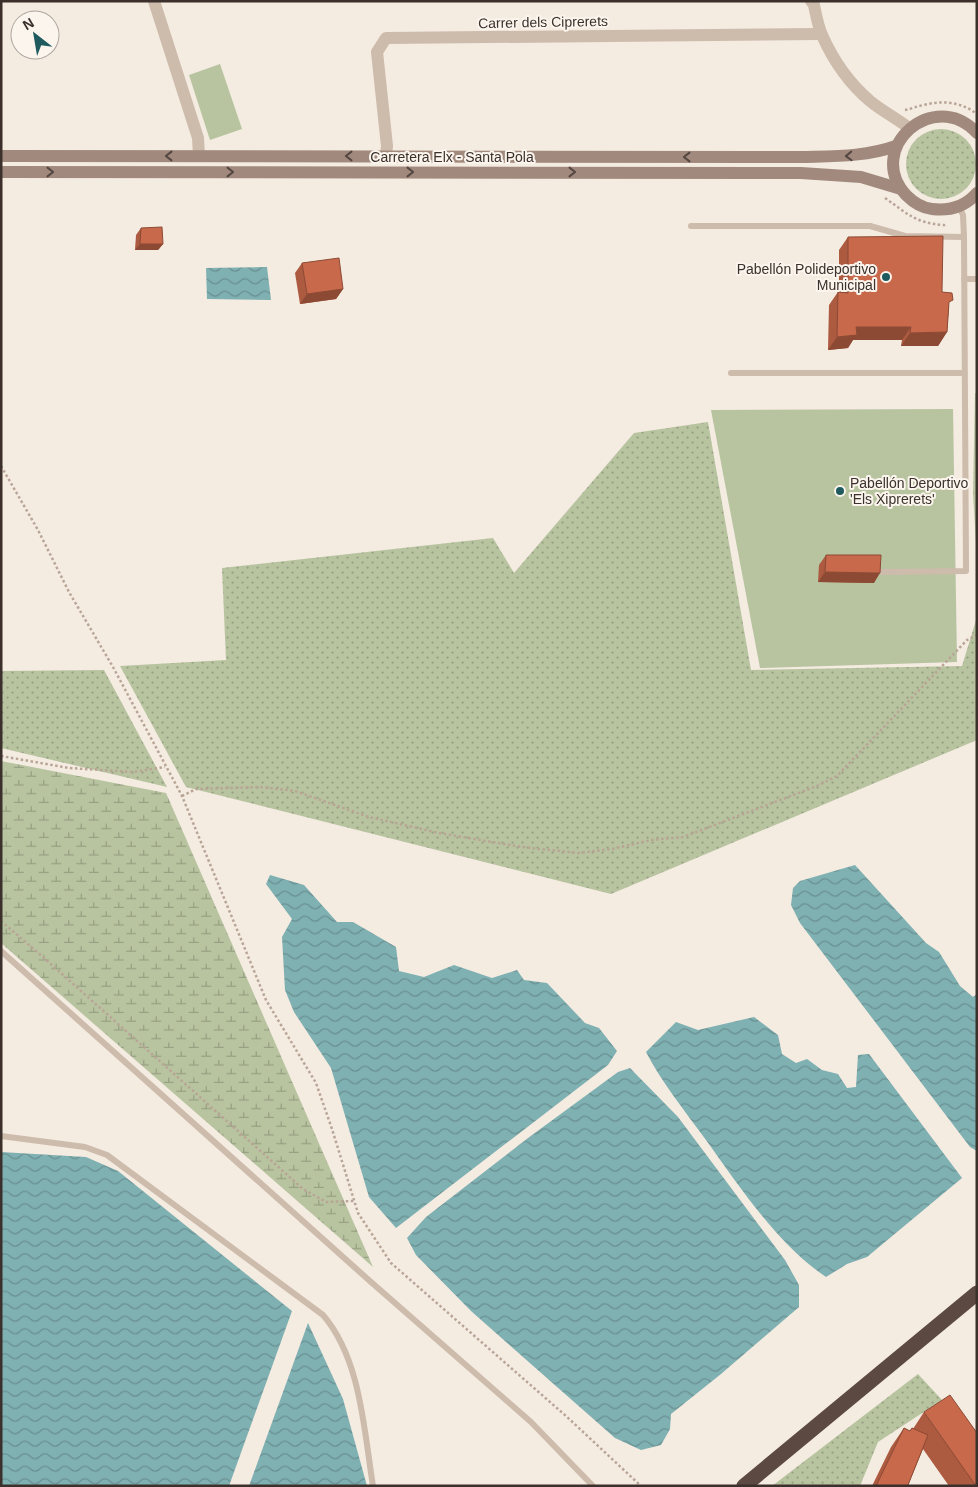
<svg xmlns="http://www.w3.org/2000/svg" width="978" height="1487" font-family="Helvetica,sans-serif">
<style>
.grass{fill:url(#grass-dots)}
.wetland{fill:url(#wetland-marsh)}
.garden{fill:#b8c4a0}
.water{fill:url(#water-waves)}
.lines{fill:none;stroke-linecap:round;stroke-linejoin:round}
.path{stroke:#b9a596;stroke-width:2.5;stroke-dasharray:2.5 2.5;stroke-linecap:butt}
.lane{stroke:#cdbbac;stroke-width:6}
.street{stroke:#cdbbac;stroke-width:12}
.secondary{stroke:#a18a7d;stroke-width:12}
.highway{stroke:#5c4a42;stroke-width:15}
.wall{fill:#ac5a40}
.shaded-wall{fill:#8c4a34}
.building{fill:#c8694b;stroke:#8c4a34}
.oneway{stroke:#544640}
.poi-dot{fill:#1f5a5e;stroke:#fbf5ee;stroke-width:2}
.labels{text-anchor:middle;stroke-width:4;stroke-linejoin:round;paint-order:stroke}
.street-label{font-size:14px;fill:#3b302b;stroke:#fbf5ee}
.poi-label{font-size:14px;fill:#3b302b;stroke:#fbf5ee;text-anchor:end}
</style>
<defs>
<pattern id="grass-dots" width="8" height="8" patternUnits="userSpaceOnUse" patternTransform="scale(1.25)"><rect width="8" height="8" fill="#b8c4a0"/><path d="M2 2h.1M6 6h.1" fill="none" stroke="#97a083" stroke-width="1.8" stroke-linecap="round"/></pattern>
<pattern id="wetland-marsh" width="20" height="14" patternUnits="userSpaceOnUse" patternTransform="scale(1.25)"><rect width="20" height="14" fill="#b8c4a0"/><path d="M1 5h8M5 5V1M11 12h8M15 12V8" fill="none" stroke="#97a083"/></pattern>
<pattern id="water-waves" width="16" height="10" patternUnits="userSpaceOnUse" patternTransform="scale(1.25)"><rect width="16" height="10" fill="#7fb0b2"/><path d="M0 5q4-4 8 0t8 0" fill="none" stroke="#699091"/></pattern>
</defs>
<rect width="100%" height="100%" fill="#f4ebe1"/>
<g class="grass">
<circle cx="941" cy="164" r="35"/>
<path d="M975,393H977V558L973,494Z"/>
<path d="M708,422L751,670L962,666L977,617V740L611,894L186,787L120,666L226,660L222,568L493,538L514,573L634,433Z"/>
<path d="M104,670L167,787L1,748V671Z"/>
<path d="M918,1374L942,1400L878,1442L860,1486H772Z"/>
</g>
<path class="wetland" d="M1,761L166,793L373,1267L1,943Z"/>
<g class="garden">
<path d="M220,64L242,129L210,140L189,75Z"/>
<path d="M953,409L957,662L760,668L711,410Z"/>
</g>
<g class="water">
<path d="M267,267L271,300L207,299L206,268Z"/>
<path d="M855,865L926,943L939,952L960,986L973,997L977,994V1151L970,1147L800,923L791,905L793,888L800,881Z"/>
<path d="M270,875L304,885L337,922H353L396,947L399,971L424,977L454,965L492,978L517,970L524,980L547,983L585,1023L599,1028L617,1051L608,1065L396,1228L369,1197L331,1068L294,1012L285,990L282,937L292,919L266,884Z"/>
<path d="M754,1017L778,1035L782,1054L796,1063L807,1059L822,1070L838,1074L847,1088L856,1087L858,1055L869,1054L962,1178L867,1257L847,1264L826,1277C777,1244 740,1187 706,1140C685,1111 662,1083 646,1052L676,1022L698,1030Z"/>
<path d="M630,1068L678,1117L785,1260L799,1285V1307L721,1374L671,1414L670,1429L661,1445L641,1450L615,1438L471,1311L416,1255L407,1238L426,1217L528,1138L618,1072Z"/>
<path d="M1,1152L86,1157L118,1171L292,1311L229,1486H1Z"/>
<path d="M308,1323L343,1399L367,1486H249Z"/>
</g>
<g class="lines">
<g class="path">
<path d="M905,110C911,109 917,106 924,105C943,100 961,102 977,114"/>
<path d="M885,198C908,214 915,223 944,225V227"/>
<path d="M1,466L38,530L69,592L113,667L182,796L266,1000L316,1083L332,1129L358,1213L391,1263L566,1416L641,1486"/>
<path d="M1,756L69,768L133,772L165,767"/>
<path d="M182,796L196,789L261,787L295,791L369,817L439,833L522,847L578,853L612,849L651,840L683,837L817,786L837,776L967,640L977,635"/>
<path d="M1,921L43,957L303,1189L326,1202L354,1201"/>
</g>
<g class="lane">
<path d="M691,226H870L905,236L964,237"/>
<path d="M964,279H977"/>
<path d="M731,373H964"/>
<path d="M882,572L966,571L964,237L963,215L959,207"/>
<path d="M1,951L371,1282L531,1422L593,1486"/>
<path d="M1,1136L85,1147L107,1155L323,1315C361,1359 364,1431 373,1486"/>
</g>
<g class="street">
<path d="M154,1L198,138L199,156"/>
<path d="M811,1L814,5C816,15 818,26 822,35C833,60 850,84 870,101C882,111 896,118 909,128"/>
<path d="M386,156L387,146L377,52L386,38L821,34"/>
</g>
<g class="secondary">
<path d="M977,133C934,86 864,149 906,195C913,202 922,208 932,209C949,211 965,207 977,193"/>
<path d="M1,156L801,157C834,156 865,157 896,146"/>
<path d="M1,172L801,173L861,177L901,189"/>
</g>
<path class="highway" d="M744,1486L977,1293"/>
</g>
<g class="wall">
<path d="M141,228L163,244L158,250H135L136,235Z"/>
<path d="M848,237L942,292L949,306L947,332L938,346H901L902,340H853L848,348L828,350L829,305L838,292H839V250Z"/>
<path d="M302,263L343,289L336,299L300,304L295,273Z"/>
<path d="M826,555L874,583L818,582L819,565Z"/>
<path d="M924,1412L977,1486H949L923,1449L908,1485V1486H872L891,1447L904,1428L910,1431L912,1428L913,1429Z"/>
</g>
<g class="shaded-wall">
<path d="M140,244H163L158,250H135Z"/>
<path d="M343,289L336,299L300,304L307,294Z"/>
<path d="M856,327H911L902,340H853L848,348L828,350L837,337Z"/>
<path d="M947,332L938,346H901L910,333Z"/>
<path d="M825,572L880,573L874,583L818,582Z"/>
</g>
<g class="building">
<path d="M162,227L163,244H140L141,228Z"/>
<path d="M943,236L942,292L952,293L953,300L949,302L947,332L910,333L911,327H856L857,335L837,337L838,292L848,293V237Z"/>
<path d="M339,258L343,289L307,294L302,263Z"/>
<path d="M826,555H881L880,573L825,572Z"/>
<path d="M950,1395L977,1433V1486H976L924,1412Z"/>
<path d="M904,1428L910,1431L912,1428L928,1435L908,1485V1486H878L877,1484Z"/>
</g>
<defs><path id="oneway-chevron" d="M-2-3.5L2.5 0L-2 3.5" fill="none" stroke-width="1.6" stroke-linecap="round" stroke-linejoin="round" transform="scale(1.25)"/></defs>
<g class="oneway">
<use href="#oneway-chevron" transform="translate(169 156) rotate(-180)"/>
<use href="#oneway-chevron" transform="translate(349 156) rotate(180)"/>
<use href="#oneway-chevron" transform="translate(849 156) rotate(178)"/>
<use href="#oneway-chevron" transform="translate(687 157) rotate(-180)"/>
<use href="#oneway-chevron" transform="translate(50 172)"/>
<use href="#oneway-chevron" transform="translate(230 172)"/>
<use href="#oneway-chevron" transform="translate(410 172)"/>
<use href="#oneway-chevron" transform="translate(572 172)"/>
</g>
<g class="poi-dot">
<circle cx="886" cy="277" r="5"/>
<circle cx="840" cy="491" r="5"/>
</g>
<g class="labels">
<g class="street-label">
<text transform="translate(543 22) rotate(-1)" y="5">Carrer dels Ciprerets</text>
<text x="452" y="162">Carretera Elx - Santa Pola</text>
</g>
<g class="poi-label">
<text x="876" y="274">Pabellón Polideportivo<tspan x="876" dy="16">Municipal</tspan></text>
<text x="850" y="488" text-anchor="start">Pabellón Deportivo<tspan x="850" dy="16">'Els Xiprerets'</tspan></text>
</g>
</g>
<rect width="978" height="1487" fill="none" stroke="#3b302b" stroke-width="5"/>
<g transform="translate(35 35) rotate(329)"><circle r="24" fill="#fbf5ee" stroke="#aea6a0"/>
<path d="M0-4L9 19L0 12L-9 19Z" fill="#1f5a5e"/>
<text y="-8" font-size="14" font-weight="bold" text-anchor="middle" fill="#3b302b">N</text>
</g>
</svg>
